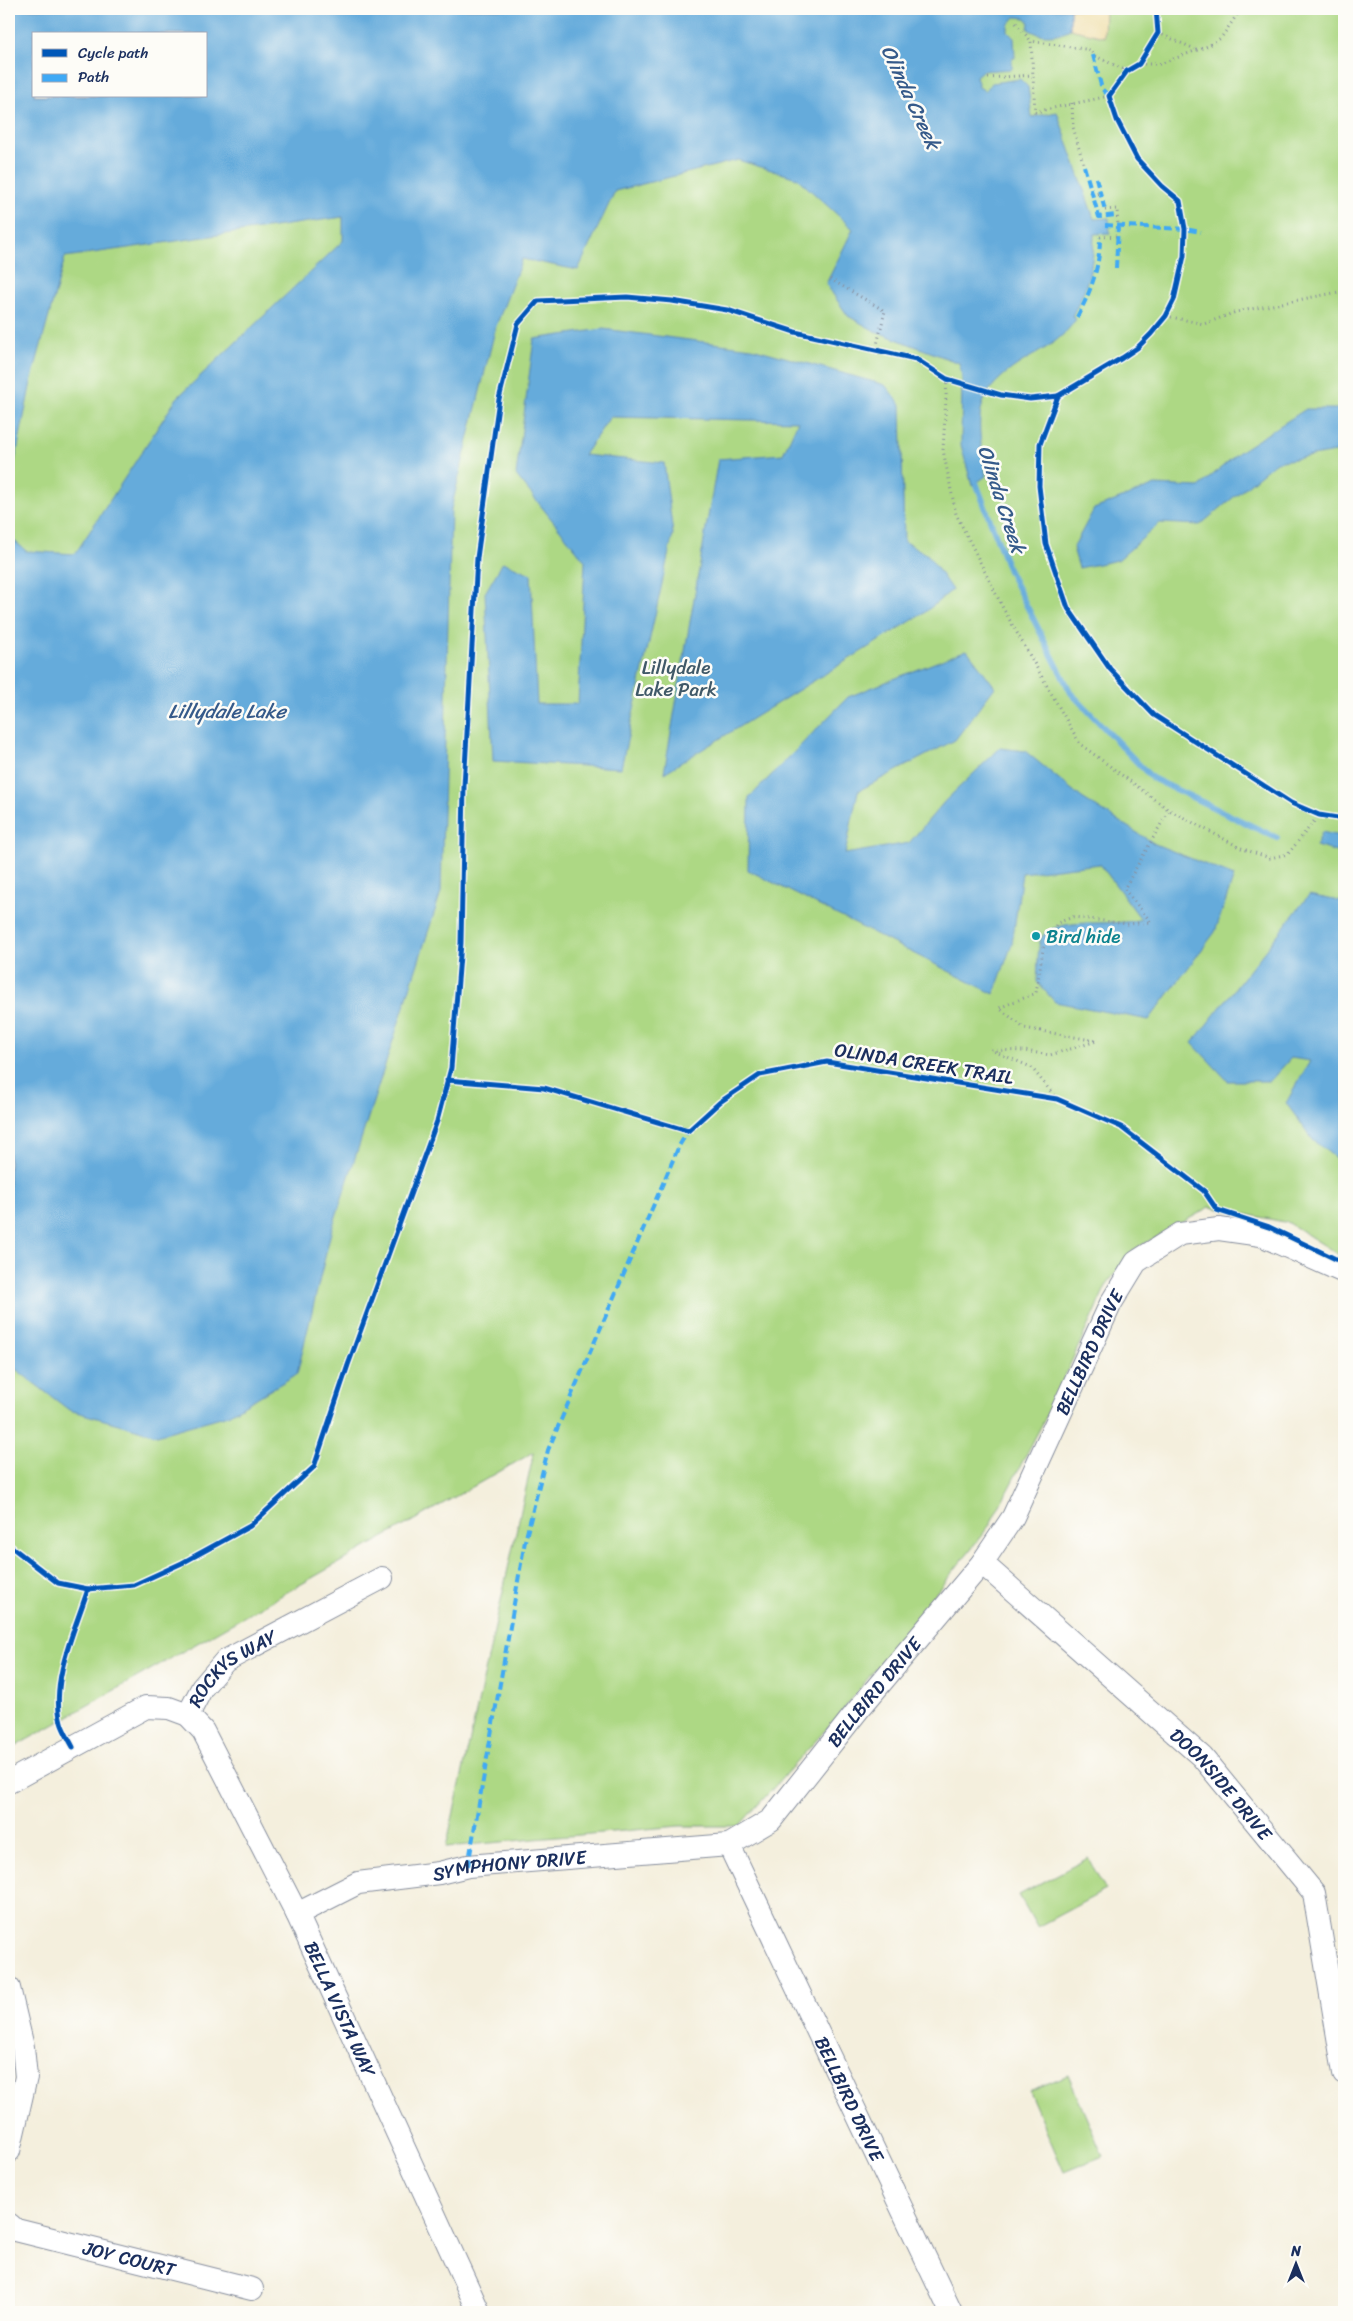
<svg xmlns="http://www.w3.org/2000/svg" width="1353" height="2321" font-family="Sriracha,sans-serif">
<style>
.green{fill:#add884;stroke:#648471;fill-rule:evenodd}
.sand{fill:#eeda9e;stroke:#84847e}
.water{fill:#65abdb;stroke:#406d9c;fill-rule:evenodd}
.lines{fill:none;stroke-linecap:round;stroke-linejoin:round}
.stream{stroke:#65abdb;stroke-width:6}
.street-casing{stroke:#888f9e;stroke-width:24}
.path{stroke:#888f9e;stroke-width:3;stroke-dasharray:1 4;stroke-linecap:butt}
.street{stroke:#fff;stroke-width:22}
.quiet{stroke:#3fa9f5;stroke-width:4;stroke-dasharray:8 4;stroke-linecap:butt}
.cycleway-casing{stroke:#fdfcf7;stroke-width:8}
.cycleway{stroke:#0057b8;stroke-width:5}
.culture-dot{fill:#0f9aa8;stroke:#fdfcf7;stroke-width:2}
.labels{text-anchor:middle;stroke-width:5;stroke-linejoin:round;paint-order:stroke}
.park-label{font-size:19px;fill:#405968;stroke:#fdfcf7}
.culture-label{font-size:19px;fill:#0d838f;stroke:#fdfcf7;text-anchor:start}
.street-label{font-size:19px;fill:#1b2f5e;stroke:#fdfcf7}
.water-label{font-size:20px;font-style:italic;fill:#355a8a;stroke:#fdfcf7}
</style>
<rect width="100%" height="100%" fill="#fdfcf7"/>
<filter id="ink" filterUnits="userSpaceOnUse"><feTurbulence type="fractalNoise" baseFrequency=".02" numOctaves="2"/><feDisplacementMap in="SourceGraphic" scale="10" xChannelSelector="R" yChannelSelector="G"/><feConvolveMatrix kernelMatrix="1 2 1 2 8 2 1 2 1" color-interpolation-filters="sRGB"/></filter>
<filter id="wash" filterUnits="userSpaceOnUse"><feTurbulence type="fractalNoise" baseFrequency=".0096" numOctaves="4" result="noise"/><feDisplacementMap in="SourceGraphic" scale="20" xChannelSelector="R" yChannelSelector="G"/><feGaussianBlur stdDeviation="1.12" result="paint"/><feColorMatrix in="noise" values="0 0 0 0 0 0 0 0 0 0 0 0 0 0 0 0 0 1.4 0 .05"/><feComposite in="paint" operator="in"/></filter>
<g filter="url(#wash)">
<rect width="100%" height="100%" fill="#f4efdd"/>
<g class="green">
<path d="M9,9H1344V1258L1289,1223L1210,1207L1133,1250L1107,1284L1048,1413L989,1526L839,1715L739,1826H679L446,1847L534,1452L9,1750ZM34,34H206V96H34Z"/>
<path d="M1088,1858L1106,1890L1037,1927L1019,1895Z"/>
<path d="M1068,2075L1103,2156L1064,2172L1029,2091Z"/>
</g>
<path class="sand" d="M1070,9H1105L1104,37L1070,29Z"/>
<g class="water">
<path d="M9,9H1070V29C1057,36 1042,38 1028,29L1029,23L1026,18L1015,17L1008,25V32L1014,38L1015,58H1012V69L982,71L976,76L979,87L985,91L992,83L1020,79L1028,87L1032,117L1057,112L1094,219L1109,218L1110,233L1094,234C1094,265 1087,289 1072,316L1076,319C1065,336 1050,346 1032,356C972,391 975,412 986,476L972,486L961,445L962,376L959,363L875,331L848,316L826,284L853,229L797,178L738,160L615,191L578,270L522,259L496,326L451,509L441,892L331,1232L297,1374L228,1415L157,1435L69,1410L9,1364V536L26,551L75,554L177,398L343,241V217L65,257L31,382L9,491ZM34,34H206V96H34Z"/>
<path d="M603,329L752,348L885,385L901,405L904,541L928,555L952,590L924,613L664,773L718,459L783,454L798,421L610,417L584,455L664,463L673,534L621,768L493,761L485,593L503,562L531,574L537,704H578L585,561L516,475L534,339Z"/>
<path d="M1306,409H1344V446L1336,452L1276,462L1200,525L1160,523L1118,560L1079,568L1073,548L1094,509L1155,485L1199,487L1239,452Z"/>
<path d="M967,650L995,687L955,740L858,791L845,854L909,843L945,801L1000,748L1025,751L1082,798L1155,844L1234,876L1215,932L1149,1020L1055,1002L1037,982C1038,972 1037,944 1042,937C1056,915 1116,928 1141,919L1100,864L1022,873L1012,944L994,994L748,870L749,798L848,697Z"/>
<path d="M1322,832L1344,837V854L1316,846Z"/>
<path d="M1309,895L1344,902V1165L1313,1140L1286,1103L1310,1061L1291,1058L1270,1081H1228L1192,1043Z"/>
</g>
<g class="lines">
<path class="stream" d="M974,477L1009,571L1071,693L1152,778L1277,838"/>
</g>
</g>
<g filter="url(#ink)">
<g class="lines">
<g class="street-casing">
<g id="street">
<path id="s1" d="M982,1563L1202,1757L1314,1893L1344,2073"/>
<path id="s2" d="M188,1715L203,1731L297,1914L479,2312"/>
<path id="s3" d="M9,1782L146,1707L169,1708L188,1715L202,1688L225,1661L382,1578"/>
<path id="s4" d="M729,1845L951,2312"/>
<path id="s5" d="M297,1914L358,1883L439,1873L468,1866L729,1845L771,1820L858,1710L982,1563L1013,1517L1111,1303L1136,1262L1180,1234L1219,1229L1261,1235L1344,1272"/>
<path d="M9,1988L23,2047L26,2077L9,2151"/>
<path id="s6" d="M9,2224L16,2230L252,2289"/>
</g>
</g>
<g class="path">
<path d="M1016,23L1031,41"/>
<path d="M1158,33L1195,49"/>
<path d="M1139,64H1160L1208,46L1221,38L1241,9"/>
<path d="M988,78L1033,75"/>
<path d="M1109,96L1035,112L1031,41L1091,50L1093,55L1127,71"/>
<path d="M1072,103L1073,127L1084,166"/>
<path d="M1092,195L1100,193"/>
<path d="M1105,210L1117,209L1118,226"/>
<path d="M1100,237L1118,236"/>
<path d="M830,279L885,311L876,349"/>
<path d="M1166,316L1204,324L1236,312L1344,291"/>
<path d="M947,379L943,450L956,514L1004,610L1080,744L1169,810L1243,849L1270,858L1288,854L1319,815"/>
<path d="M1057,1099L1031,1067L991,1050L1025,1051L1050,1055L1097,1041L1024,1028L999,1008L1036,993L1043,949L1057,923L1073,917L1128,924L1151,922L1124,889L1169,810"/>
</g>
<use href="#street" class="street"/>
<g class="quiet">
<path d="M1093,55L1102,89L1109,96"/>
<path d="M1084,166L1099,217L1117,215"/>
<path d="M1096,178L1105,210"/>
<path d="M1105,225L1185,229L1201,232"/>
<path d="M1116,268L1118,226"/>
<path d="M1077,317C1091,291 1100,267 1100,237"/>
<path d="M468,1866L525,1541L548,1450L679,1146L688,1131"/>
</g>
<g class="cycleway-casing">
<g id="cycleway">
<path d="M1156,9L1158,33L1139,64L1127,71L1109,96L1117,120L1137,159L1162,186L1180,201L1185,229L1184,256L1174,300L1166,316L1151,334L1137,348L1122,358L1058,396L1040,444L1039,486L1046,544L1068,608L1110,669L1154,715L1291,803L1319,815L1344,819"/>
<path d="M447,1080L544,1088L688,1131L720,1102L760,1075L827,1062L1057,1099L1121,1127L1204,1191L1217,1210L1269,1227L1344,1263"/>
<path d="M9,1545L58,1583L88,1589L134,1585L182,1563L250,1526L314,1467L348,1365L437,1121L451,1068L461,943L464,786L477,558L499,399L518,324L538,301L627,297L672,301L727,310L795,332L916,359L947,379L1001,395L1030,399L1058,396"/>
<path d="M73,1747C69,1739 63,1730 61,1722C50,1681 76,1627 88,1589"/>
</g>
</g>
<use href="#cycleway" class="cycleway"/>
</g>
</g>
<circle class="culture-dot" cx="1036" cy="936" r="5"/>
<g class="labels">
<g class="park-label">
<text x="676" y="674">Lillydale<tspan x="676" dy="22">Lake Park</tspan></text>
</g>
<g class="culture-label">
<text x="1046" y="943">Bird hide</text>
</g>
<g class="street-label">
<text transform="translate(924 1063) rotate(9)" y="7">OLINDA CREEK TRAIL</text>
<text dy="7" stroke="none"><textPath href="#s5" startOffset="1060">BELLBIRD DRIVE</textPath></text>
<text dy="7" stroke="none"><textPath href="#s3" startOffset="266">ROCKYS WAY</textPath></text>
<text dy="7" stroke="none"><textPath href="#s5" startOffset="655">BELLBIRD DRIVE</textPath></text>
<text dy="7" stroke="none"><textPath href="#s1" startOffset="326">DOONSIDE DRIVE</textPath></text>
<text dy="7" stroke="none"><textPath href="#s5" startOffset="221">SYMPHONY DRIVE</textPath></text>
<text dy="7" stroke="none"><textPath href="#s2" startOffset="332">BELLA VISTA WAY</textPath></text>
<text dy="7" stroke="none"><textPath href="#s4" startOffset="281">BELLBIRD DRIVE</textPath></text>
<text dy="7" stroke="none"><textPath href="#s6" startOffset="126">JOY COURT</textPath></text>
</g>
<g class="water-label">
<text transform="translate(911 97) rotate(65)" y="7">Olinda Creek</text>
<text transform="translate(1002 499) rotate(72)" y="7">Olinda Creek</text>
<text x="227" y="718">Lillydale Lake</text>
</g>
</g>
<rect width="1353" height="2321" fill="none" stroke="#fdfcf7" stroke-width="30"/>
<rect x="32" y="32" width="175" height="65" fill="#fdfcf7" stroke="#a3aaba"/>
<rect x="42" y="49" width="25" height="8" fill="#0057b8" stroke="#a3aaba"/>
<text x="78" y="58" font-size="15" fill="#1b2f5e">Cycle path</text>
<rect x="42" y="74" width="25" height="8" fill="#3fa9f5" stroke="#a3aaba"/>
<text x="78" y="82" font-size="15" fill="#1b2f5e">Path</text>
<g transform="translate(1296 2264)" stroke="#fdfcf7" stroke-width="4" paint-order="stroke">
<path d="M0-4L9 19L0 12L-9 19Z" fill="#1b2f5e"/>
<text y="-8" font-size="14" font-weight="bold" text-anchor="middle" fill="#1b2f5e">N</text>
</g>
</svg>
